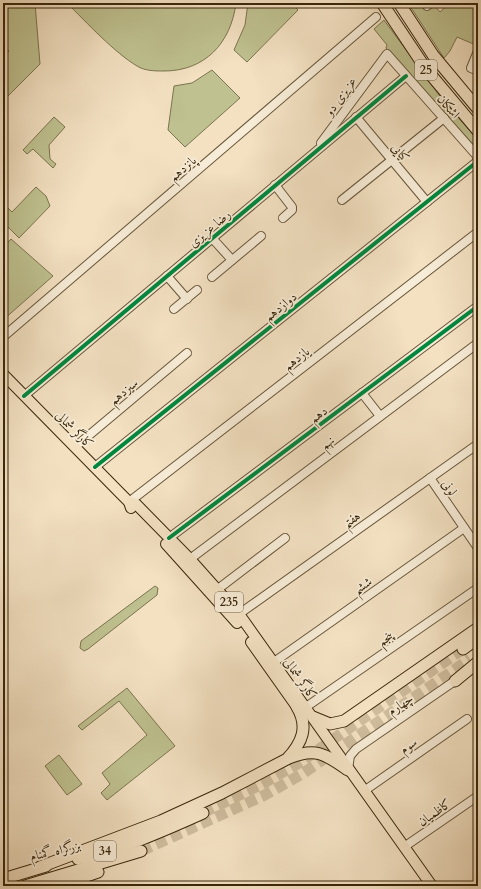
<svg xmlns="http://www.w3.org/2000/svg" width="481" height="889" font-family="Cardo,Amiri,serif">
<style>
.green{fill:#bfc190;stroke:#7c744e}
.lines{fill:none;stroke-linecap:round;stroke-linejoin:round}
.highway-tunnel{stroke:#cebc9d;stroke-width:11;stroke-dasharray:11 5.5;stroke-linecap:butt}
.minor-casing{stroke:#685639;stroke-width:10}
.major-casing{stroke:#3a270b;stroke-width:12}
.highway-casing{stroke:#3a270b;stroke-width:13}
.minor{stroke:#f7ecd7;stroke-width:8}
.major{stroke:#f3e1c2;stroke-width:10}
.highway{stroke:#f3e1c2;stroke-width:11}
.cycleway-casing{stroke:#f7ecd7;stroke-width:6}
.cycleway{stroke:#00873e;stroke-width:4}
.labels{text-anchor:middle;stroke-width:3.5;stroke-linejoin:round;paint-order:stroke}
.shield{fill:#f7ecd7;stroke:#736248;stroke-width:1}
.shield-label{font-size:12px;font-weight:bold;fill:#3a270b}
.street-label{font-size:13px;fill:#3a270b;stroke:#f7ecd7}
</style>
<rect width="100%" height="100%" fill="#f3e1c2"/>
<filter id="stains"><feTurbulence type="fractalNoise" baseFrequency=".005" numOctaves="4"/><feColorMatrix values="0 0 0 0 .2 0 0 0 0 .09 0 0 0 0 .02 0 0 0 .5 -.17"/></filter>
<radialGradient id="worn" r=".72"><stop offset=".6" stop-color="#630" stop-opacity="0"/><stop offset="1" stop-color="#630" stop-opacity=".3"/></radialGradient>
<g class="green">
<path d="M3,3H35L40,64L3,101V57L9,51L3,45Z"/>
<path d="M67,3H236C231,43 205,71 164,71C155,71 145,71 137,66C115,53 86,22 67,3Z"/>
<path d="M248,3H310L298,5L291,3L298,10L247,62L234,50L245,25Z"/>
<path d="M408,3H420L427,11L434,5L440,12L450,3H478V46L457,37L450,51L444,58Z"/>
<path d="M384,20L442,99L478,140V153L386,48L387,45L374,29Z"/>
<path d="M212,70L240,98L185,147L168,130L174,86L192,83Z"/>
<path d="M54,117L65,127L49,145L50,159L56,164L53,168L33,149L27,154L23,150Z"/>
<path d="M36,187L46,196L50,206L19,238L3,222V210L7,207L12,212Z"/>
<path d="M11,239L53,276L3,320V248Z"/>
<path d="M155,586L158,588L157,595L88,649L84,651L80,648L81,641Z"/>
<path d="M127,688L175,746L107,800L101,793L110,784L102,773L147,735L119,701L82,730L78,726Z"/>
<path d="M59,755L82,784L67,795L45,766Z"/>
</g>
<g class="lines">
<g class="highway-tunnel">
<path d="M203,813L264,783L299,763L463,649"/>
<path d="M141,851L265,795L302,774L470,659"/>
</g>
<g class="minor-casing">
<g id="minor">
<path d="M427,6L430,3"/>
<path d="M478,51L471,68L478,71"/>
<path d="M356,117L427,202"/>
<path d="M321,143L387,54L478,157"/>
<path d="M275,185L292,207V210L283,218"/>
<path d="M342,200L444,118"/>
<path d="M212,238L232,260"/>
<path d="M167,276L187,299"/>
<path d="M212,277L261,236"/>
<path d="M174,309L197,290"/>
<path d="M3,337L376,17"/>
<path d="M362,393L380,416"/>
<path d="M24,396L406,76"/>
<path d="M75,447L187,353"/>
<path d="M95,467L478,161"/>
<path d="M430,478L478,548"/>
<path d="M129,502L478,232"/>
<path d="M169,538L478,306"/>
<path d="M190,559L478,343"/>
<path d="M218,589L285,538"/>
<path d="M239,614L478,444"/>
<path d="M274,662L464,528"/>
<path d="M306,707L478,588"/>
<path d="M348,769L350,756L356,749L459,678"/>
<path d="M364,791L467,719"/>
<path d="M404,847L478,796"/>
</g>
</g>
<g class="major-casing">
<g id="major">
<path d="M3,374L121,494L129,502L131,508"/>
<path d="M129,502L136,504L190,559L239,614L432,886"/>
<path d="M166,544L237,623"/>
<path d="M251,642L297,707"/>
</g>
</g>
<g class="highway-casing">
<g id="highway">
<path d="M382,3L426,69L478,131"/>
<path d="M399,3L433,55L478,109"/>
<path d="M463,649L478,638"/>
<path d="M455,681L478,662"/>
<path d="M313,717L330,724L344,721L478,628"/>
<path d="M289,758C316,747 325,754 348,770"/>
<path d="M78,859C122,849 163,831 203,813"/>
<path d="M40,867L161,821L222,793L287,759C302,743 309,727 297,707"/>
<path d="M3,879L46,866"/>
<path d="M25,886L141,851"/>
<path d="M57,886L98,872"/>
</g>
</g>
<use href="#minor" class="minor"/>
<use href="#major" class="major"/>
<use href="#highway" class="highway"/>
<g class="cycleway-casing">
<g id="cycleway">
<path d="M24,396L406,76"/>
<path d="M95,467L478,161"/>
<path d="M169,538L478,306"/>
</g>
</g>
<use href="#cycleway" class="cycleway"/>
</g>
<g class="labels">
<g class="shield">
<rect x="415" y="60" width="22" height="20" rx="3"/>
<rect x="215" y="592" width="28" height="20" rx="3"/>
<rect x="94" y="841" width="22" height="20" rx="3"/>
</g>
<g class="shield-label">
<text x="426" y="74">25</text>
<text x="229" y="606">235</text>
<text x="105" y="855">34</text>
</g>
<g class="street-label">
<text transform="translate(340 96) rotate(-54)" y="5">عزیزی دو</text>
<text transform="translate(449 106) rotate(49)" y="5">اشکان</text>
<text transform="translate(401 152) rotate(50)" y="5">کیایی</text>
<text transform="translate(182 168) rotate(-41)" y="5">پانزدهم</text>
<text transform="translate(209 228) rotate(-40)" y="5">رضا عزیزی</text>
<text transform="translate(280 306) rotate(-39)" y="5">دوازدهم</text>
<text transform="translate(296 358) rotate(-38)" y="5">یازدهم</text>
<text transform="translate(123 391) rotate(-40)" y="5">سیزدهم</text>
<text transform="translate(318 414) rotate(-37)" y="5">دهم</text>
<text transform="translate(75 429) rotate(45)" y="5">کارگر شمالی</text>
<text transform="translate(327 442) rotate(-37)" y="5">نهم</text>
<text transform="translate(450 487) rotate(55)" y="5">لونی</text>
<text transform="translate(351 519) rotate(-35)" y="5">هفتم</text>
<text transform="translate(362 585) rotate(-35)" y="5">ششم</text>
<text transform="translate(385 638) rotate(-35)" y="5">پنجم</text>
<text transform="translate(301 678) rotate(55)" y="5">کارگر شمالی</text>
<text transform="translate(400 704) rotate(-34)" y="5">چهارم</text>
<text transform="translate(408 745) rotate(-35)" y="5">سوم</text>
<text transform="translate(434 812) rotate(-35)" y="5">کاظمیان</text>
<text transform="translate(55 850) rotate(-13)" y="5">بزرگراه گمنام</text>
</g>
</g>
<rect width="481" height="889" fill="none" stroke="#f3e1c2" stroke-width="16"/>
<rect x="4" y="4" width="473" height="881" fill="none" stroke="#3a270b" stroke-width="2"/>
<rect x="8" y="8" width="465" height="873" fill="none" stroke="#3a270b"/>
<rect width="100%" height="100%" filter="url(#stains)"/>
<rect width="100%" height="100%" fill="url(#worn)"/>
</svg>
